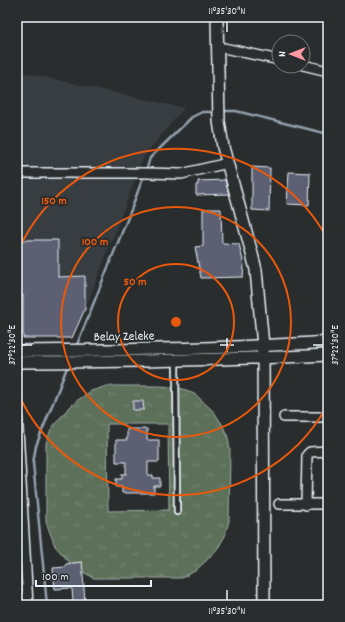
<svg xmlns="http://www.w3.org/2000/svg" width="345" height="622" font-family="Dekko,sans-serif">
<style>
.built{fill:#393c42}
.grass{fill:url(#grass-tufts);stroke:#a2b0a9;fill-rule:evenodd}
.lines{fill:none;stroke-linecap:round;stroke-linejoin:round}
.stream{stroke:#94a2ae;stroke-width:2.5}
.building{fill:#5c6072;stroke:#e8f1f8}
.service-casing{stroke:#e8f1f8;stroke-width:8}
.minor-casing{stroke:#e8f1f8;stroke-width:12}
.tertiary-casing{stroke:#e8f1f8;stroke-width:14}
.service{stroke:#2a2d2e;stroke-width:4.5}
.minor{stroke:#2a2d2e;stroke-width:9}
.tertiary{stroke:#2a2d2e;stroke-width:11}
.ticks{fill:none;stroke:#e8f1f8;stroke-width:1.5}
.ring{fill:none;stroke:#e8590c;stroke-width:2}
.labels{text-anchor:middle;stroke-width:4;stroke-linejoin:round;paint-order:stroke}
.street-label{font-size:13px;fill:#e8f1f8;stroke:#2a2d2e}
.centre{fill:#e8590c;stroke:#2a2d2e;stroke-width:2}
.ring-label{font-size:12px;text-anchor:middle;font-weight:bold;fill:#e8590c;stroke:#2a2d2e;stroke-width:4;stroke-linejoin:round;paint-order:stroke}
.neatline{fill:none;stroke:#e8f1f8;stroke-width:1.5}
.ticks-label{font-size:10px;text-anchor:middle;fill:#e8f1f8}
</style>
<defs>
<pattern id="grass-tufts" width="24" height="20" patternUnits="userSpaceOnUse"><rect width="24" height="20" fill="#5d705a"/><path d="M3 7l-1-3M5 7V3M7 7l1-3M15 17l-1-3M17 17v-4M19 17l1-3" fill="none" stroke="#748572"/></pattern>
</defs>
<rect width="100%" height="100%" fill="#2a2d2e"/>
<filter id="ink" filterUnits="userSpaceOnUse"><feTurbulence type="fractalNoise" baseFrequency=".025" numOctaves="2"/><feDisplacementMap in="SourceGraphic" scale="8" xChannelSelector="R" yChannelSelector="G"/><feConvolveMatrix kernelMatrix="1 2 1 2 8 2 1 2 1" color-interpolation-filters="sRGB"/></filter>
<g filter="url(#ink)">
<path class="built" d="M17,71L184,108L144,156L87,305H17Z"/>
<path class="grass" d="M107,386H158L176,387L186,390L196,395L214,412L222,424L228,437L230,451L229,521L225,536L218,548L207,560L195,571L182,578H94L83,572L82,562L70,563L55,546L46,522V443L51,429L65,412L75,402L91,391ZM107,424H168L169,510L108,511Z"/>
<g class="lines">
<g class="stream">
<path d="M223,111H236L328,134"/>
<path d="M146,171L150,158L192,117L202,112H216"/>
<path d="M76,347L131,210L144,175"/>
<path d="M47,605L33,463L36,446L68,365"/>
</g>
</g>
<g class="building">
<path d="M252,167L270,168L269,211L252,210Z"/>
<path d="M289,172L310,173L309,205L287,204Z"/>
<path d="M225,180L229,194L196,195V185H198V181Z"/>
<path d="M203,209H221L222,243L239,244L244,265L243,277L201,278L195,247L203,246Z"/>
<path d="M17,240H58V277L85,276V309L72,338H23V295H17Z"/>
<path d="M133,401H143L144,410H133Z"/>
<path d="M127,429H147V440H159V462H148V475H153V478H160V486H154V493H122V487H116V479H122V474H126V462H116V440H127Z"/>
<path d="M82,562L85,602H73L72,588L55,589L53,568L66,567V564Z"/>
</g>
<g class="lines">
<g class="service-casing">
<path id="service" d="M176,360L177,512"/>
</g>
<g class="minor-casing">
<g id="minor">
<path d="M224,48L279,60"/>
<path d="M303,65L328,71"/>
<path d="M17,173H148L181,174L228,163"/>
<path d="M17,411L28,605"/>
<path d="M284,417H328"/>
<path d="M279,504H328"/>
<path d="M306,505L307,455L310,452L328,451"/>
</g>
</g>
<g class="tertiary-casing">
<g id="tertiary">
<path d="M217,17L219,121L223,147L251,250L256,270L263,346L264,605"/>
<path d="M17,351C121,350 225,349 328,342"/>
<path d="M17,362C121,362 224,360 328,355"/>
</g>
</g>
<use href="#service" class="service"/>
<use href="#minor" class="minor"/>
<use href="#tertiary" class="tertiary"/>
</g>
</g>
<path class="ticks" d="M227,22V32M227,338V352M22,345H32M220,345H234M313,345H323M227,590V600"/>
<g class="ring">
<circle cx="176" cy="322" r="58"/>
<circle cx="176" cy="322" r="115"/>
<path d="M327 406A173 173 0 0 1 17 391M17 253A173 173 0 0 1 327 238"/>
</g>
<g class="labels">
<g class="street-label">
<text transform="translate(124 335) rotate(-1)" y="5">Belay Zeleke</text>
</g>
</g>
<circle cx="176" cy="322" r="6" class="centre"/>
<g class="ring-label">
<text x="54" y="204">150 m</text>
<text x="95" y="245">100 m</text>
<text x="135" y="285">50 m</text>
</g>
<rect width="345" height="622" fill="none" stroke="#2a2d2e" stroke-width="44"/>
<g transform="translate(291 54) rotate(270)"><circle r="19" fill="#2a2d2e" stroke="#767b7f"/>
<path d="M0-3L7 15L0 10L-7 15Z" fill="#ff9aa2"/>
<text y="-6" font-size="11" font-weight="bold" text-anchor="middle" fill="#e8f1f8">N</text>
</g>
<path d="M36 580v6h115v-6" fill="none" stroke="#e8f1f8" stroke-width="2"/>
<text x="42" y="580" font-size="12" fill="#e8f1f8" stroke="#2a2d2e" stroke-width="3" paint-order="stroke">100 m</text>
<rect x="22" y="22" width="301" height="578" class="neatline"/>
<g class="ticks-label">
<text x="227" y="14">11°35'30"N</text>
<text transform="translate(334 345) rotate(-90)" y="4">37°22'30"E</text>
<text transform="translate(11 345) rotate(-90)" y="4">37°22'30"E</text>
<text x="227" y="614">11°35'30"N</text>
</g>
</svg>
